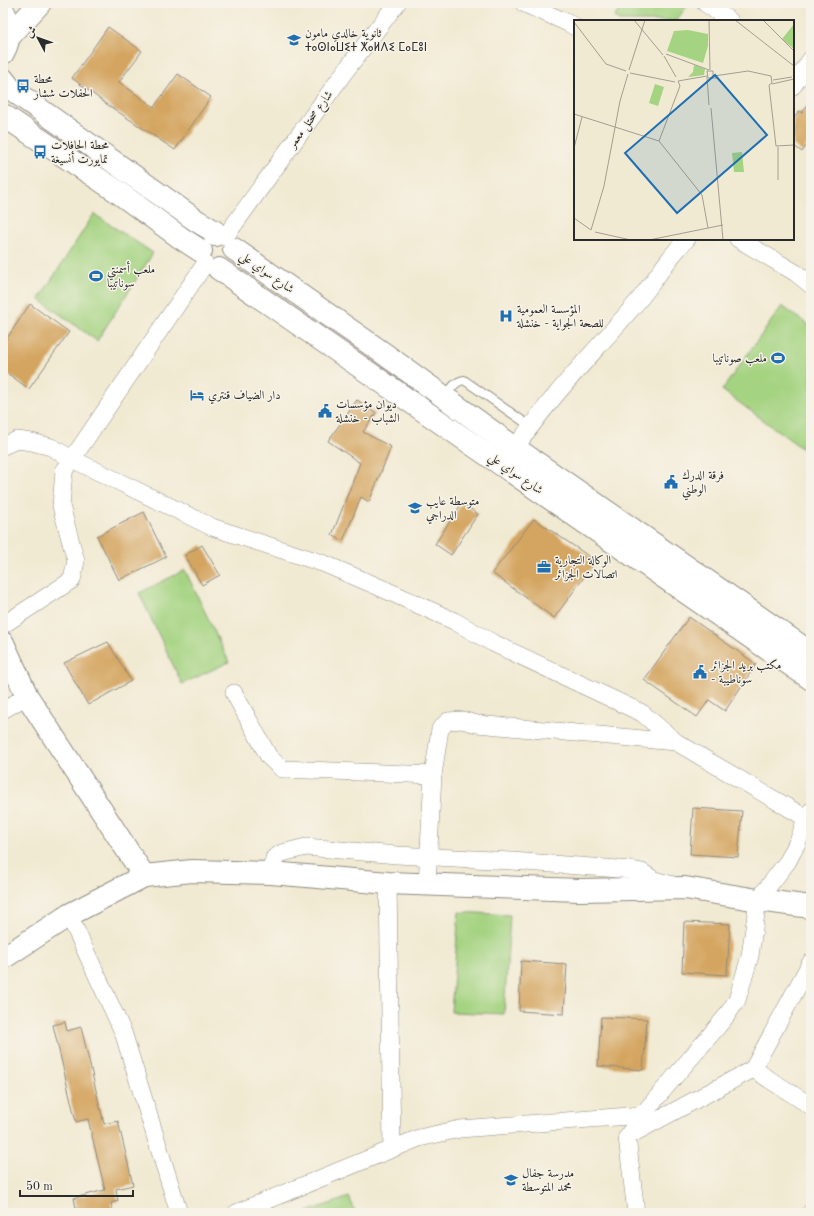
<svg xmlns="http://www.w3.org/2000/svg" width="814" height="1216" font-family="'Old Standard TT',Amiri,'Noto Sans Tifinagh',serif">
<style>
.green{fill:#a4d381;stroke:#687f56}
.building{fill:#d4a561}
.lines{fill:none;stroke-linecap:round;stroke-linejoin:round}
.service-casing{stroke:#8e8a7f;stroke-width:10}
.minor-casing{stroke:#8e8a7f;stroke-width:18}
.secondary-casing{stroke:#8e8a7f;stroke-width:24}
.primary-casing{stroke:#8e8a7f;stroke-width:24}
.service{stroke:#fff;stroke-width:8}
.minor{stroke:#fff;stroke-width:17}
.secondary{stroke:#fff;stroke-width:22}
.primary{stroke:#fff;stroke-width:22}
.labels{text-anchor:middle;stroke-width:3;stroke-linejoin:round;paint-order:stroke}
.poi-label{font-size:12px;fill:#2b2b2b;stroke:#f7f3e8;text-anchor:start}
.street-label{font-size:12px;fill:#2b2b2b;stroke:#f7f3e8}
.inset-road{fill:none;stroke:#a29e90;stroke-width:1}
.view{fill:#1f6fb2;fill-opacity:0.15;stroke:#1f6fb2;stroke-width:2}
.inset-edge{fill:none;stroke:#2b2b2b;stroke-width:2}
</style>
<rect width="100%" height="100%" fill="#f7f3e8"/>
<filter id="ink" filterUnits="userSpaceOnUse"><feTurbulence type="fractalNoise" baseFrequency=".025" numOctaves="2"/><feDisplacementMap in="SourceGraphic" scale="8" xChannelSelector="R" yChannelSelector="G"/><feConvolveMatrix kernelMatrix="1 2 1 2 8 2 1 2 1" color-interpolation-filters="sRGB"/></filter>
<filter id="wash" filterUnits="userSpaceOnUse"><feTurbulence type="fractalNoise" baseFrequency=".012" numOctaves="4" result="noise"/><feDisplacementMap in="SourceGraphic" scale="16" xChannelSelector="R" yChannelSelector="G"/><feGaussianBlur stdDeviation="0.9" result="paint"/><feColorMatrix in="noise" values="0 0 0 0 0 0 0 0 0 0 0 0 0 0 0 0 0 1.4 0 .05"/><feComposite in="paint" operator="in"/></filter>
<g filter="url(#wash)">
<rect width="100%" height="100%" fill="#f1ead3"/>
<g class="green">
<path d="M625,3H689L676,21H619L614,17Z"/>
<path d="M94,214L153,253L97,341L39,299Z"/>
<path d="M782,306L811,327V455L722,390Z"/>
<path d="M185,570L229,662L182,684L139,593Z"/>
<path d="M459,912L510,915L504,1014L451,1012Z"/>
<path d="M349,1197L356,1213H304Z"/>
</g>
<g id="blocks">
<g class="building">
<path d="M108,27L142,51L119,82L154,107L178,74L211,97L175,150L105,103L72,78Z"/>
<path d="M811,100V139L802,152L793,145V120L799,111L802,113Z"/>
<path d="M30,304L69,332L29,389L3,370V344Z"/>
<path d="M357,400L376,413L363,432L391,447L369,502L361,497L343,541L332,535L360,463L328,441Z"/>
<path d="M462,503L478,514L451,555L435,544Z"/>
<path d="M144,512L166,557L119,580L97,536Z"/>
<path d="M534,519L596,561L554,618L492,573Z"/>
<path d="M202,545L220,575L202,585L185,555Z"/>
<path d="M689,617L756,664L725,711L709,700L697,717L644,680Z"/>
<path d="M108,642L131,681L88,705L64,663Z"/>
<path d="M693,808L742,811L738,857L690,854Z"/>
<path d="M684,922L730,924L727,975L682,972Z"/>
<path d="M521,961L567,964L564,1014L519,1011Z"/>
<path d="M601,1017L647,1019L643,1070L598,1066Z"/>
<path d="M65,1022L67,1031L81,1027L104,1124L118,1121L133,1185L116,1189L118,1201L111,1203L113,1213H77L74,1198L105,1190L88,1119L76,1122L53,1025Z"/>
</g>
</g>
</g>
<g filter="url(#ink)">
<use href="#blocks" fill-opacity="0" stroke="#8e8a7f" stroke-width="1"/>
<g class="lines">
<g class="service-casing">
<path id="service" d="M445,397C450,390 455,381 464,380L530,426"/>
</g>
<g class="minor-casing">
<g id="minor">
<path d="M523,3L568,23L575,27"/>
<path d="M705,3L730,21"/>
<path d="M793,86L811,59"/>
<path d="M225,237L346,70L397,3"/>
<path d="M738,239L796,273L811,285"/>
<path d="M3,446L17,440L32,442L51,447L72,459L212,527L325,564L379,587L454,621L493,643L642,713L676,742L806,818"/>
<path d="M508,459C545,401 594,353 638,301C655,281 668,257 687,239"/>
<path d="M3,625L72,580L76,561L61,506L64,471L205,264"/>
<path d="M234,693L269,757L282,769L433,775"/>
<path d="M3,710L27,696"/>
<path d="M271,873L274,858L282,853L306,847L397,855L512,861L632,870L642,872L654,880L673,885"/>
<path d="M388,883L392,1148"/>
<path d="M427,885L433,775L440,729L448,721L462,720L477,724L676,742"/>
<path d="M69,915L123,1032L179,1213"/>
<path d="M753,1069L811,1106"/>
<path d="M630,1135L753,1069L811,962"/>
<path d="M236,1213L419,1138L460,1129L642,1115"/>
<path d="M636,1213L627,1137L642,1115L724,1019L737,1000L750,956L758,900L788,861L799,839L806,818L811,811"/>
<path d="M811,1213V1212"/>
</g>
</g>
<g class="secondary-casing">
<g id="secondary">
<path d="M3,79L11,89L197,221L214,231L215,235"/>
<path d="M3,115L115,190L181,238L201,251"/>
<path d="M234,249L383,353L515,448L811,653"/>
<path d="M219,269C417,405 614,542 811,679"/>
<path d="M3,643L27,696L144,876"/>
<path d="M3,958L69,915L144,876L192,871L271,873L388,883L580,890L685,888L758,900L811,907"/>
</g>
</g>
<g class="primary-casing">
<g id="primary">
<path d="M3,10C10,24 11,39 3,53"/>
<path d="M8,38L40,3"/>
</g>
</g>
<use href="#service" class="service"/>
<use href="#minor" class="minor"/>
<use href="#secondary" class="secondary"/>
<use href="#primary" class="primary"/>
</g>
</g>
<defs>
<g id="school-bare" transform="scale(1.08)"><path d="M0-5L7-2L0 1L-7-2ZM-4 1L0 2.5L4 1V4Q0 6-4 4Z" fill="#1f6fb2" stroke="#f7f3e8" stroke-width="2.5" paint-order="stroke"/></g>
<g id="bus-bare" transform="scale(1.08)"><path d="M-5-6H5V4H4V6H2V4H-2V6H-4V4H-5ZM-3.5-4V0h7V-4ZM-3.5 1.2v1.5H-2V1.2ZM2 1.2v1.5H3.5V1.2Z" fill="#1f6fb2" stroke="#f7f3e8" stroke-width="2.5" paint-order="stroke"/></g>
<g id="stadium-bare" transform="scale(1.08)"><path d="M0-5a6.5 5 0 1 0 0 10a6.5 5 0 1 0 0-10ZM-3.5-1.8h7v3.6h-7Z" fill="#1f6fb2" stroke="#f7f3e8" stroke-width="2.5" paint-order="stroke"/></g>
<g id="hospital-bare" transform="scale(1.08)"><path d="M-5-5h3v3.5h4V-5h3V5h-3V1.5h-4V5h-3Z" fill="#1f6fb2" stroke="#f7f3e8" stroke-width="2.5" paint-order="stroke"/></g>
<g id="hotel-bare" transform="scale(1.08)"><path d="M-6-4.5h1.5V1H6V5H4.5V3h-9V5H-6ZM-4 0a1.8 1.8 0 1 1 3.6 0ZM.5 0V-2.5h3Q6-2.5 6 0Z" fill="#1f6fb2" stroke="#f7f3e8" stroke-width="2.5" paint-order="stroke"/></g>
<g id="civic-bare" transform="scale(1.08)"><path d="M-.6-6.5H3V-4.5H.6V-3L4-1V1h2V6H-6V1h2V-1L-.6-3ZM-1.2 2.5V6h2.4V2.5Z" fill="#1f6fb2" stroke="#f7f3e8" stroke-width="2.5" paint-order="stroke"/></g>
<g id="office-bare" transform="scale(1.08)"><path d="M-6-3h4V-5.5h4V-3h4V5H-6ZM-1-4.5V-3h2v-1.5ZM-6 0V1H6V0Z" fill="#1f6fb2" stroke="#f7f3e8" stroke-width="2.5" paint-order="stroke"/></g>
</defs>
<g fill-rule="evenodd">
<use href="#school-bare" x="294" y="40"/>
<use href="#bus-bare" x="23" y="86"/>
<use href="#bus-bare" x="40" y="152"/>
<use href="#stadium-bare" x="96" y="276"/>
<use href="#hospital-bare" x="506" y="316"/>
<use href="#stadium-bare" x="778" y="358"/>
<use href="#hotel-bare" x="197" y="395"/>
<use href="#civic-bare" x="325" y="411"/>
<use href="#civic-bare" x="671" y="482"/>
<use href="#school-bare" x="415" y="508"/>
<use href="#office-bare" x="544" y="567"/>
<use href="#civic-bare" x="700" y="672"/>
<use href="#school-bare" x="511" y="1180"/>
</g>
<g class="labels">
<g class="poi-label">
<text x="305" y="37">ثانوية خالدي مامون<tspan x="305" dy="14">ⵜⴰⵙⵏⴰⵡⵉⵜ ⵅⴰⵍⴷⵉ ⵎⴰⵎⵓⵏ</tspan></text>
<text x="34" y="83">محطة<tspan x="34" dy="14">الحفلات ششار</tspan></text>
<text x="51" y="149">محطة الحافلات<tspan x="51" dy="14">تمايورت أنسيغة</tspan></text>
<text x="107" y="273">ملعب أسمنتي<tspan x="107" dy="14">سوناتيبا</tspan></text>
<text x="517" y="313">المؤسسة العمومية<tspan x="517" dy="14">للصحة الجواية - خنشلة</tspan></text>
<text x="767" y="362" text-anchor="end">ملعب صوناتيبا</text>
<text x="208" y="399">دار الضياف قنتري</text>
<text x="336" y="408">ديوان مؤسسات<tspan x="336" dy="14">الشباب - خنشلة</tspan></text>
<text x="682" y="479">فرقة الدرك<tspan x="682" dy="14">الوطني</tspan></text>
<text x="426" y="505">متوسطة عايب<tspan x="426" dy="14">الدراجي</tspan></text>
<text x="555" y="564">الوكالة التجارية<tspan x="555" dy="14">اتصالات الجزائر</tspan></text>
<text x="711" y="669">مكتب بريد الجزائر<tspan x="711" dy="14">- سوناطيبة</tspan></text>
<text x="522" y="1177">مدرسة جفال<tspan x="522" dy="14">محمد المتوسطة</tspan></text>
</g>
<g class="street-label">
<text transform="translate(310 119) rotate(-54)" y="4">شارع صحتل معمر</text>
<text transform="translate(267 272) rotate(35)" y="4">شارع سواي علي</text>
<text transform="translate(516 473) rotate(35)" y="4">شارع سواي علي</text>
</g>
</g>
<g transform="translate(574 20)">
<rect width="220" height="220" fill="#f1ead3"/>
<path d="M220,4V29L208,19ZM114,10L134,14V26L129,43L93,31L100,11ZM120,45L131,49L130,55L114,57L119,52ZM81,64L90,67L84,86L75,83ZM168,132L170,152H160L158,133Z" fill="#a4d381"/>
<path class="inset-road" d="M60,0L89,35M135,0L136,50M161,0L220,46M189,0L220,31M0,2L32,44L52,51M92,34L135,50M90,36L102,57M55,50L71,0M56,53L101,62M140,56L174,51L197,56L198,63L195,65L202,126L220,125M133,57L135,85M139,57V51H133L134,58H143M199,60L218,57M104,61L133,56M198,64L220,59M137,88L149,220M0,94L85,121L128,175L134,208M85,121L106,66L104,61M0,128L8,97M204,160V127M0,198L17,210M17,210L30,166L46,81L54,54M21,212L57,220M75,220L149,205"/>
<path class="view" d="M141,55L193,115L103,193L51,133Z"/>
<rect width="220" height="220" class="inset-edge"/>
</g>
<rect width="814" height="1216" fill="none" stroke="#f7f3e8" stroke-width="16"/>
<g transform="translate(38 38) rotate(311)" stroke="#f7f3e8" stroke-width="3" paint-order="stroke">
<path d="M0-3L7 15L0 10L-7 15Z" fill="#2b2b2b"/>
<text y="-6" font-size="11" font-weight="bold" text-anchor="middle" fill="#2b2b2b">ش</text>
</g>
<path d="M20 1190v6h113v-6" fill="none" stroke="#2b2b2b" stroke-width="2"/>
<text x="26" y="1190" font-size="12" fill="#2b2b2b" stroke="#f7f3e8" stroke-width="3" paint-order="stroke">50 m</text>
</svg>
